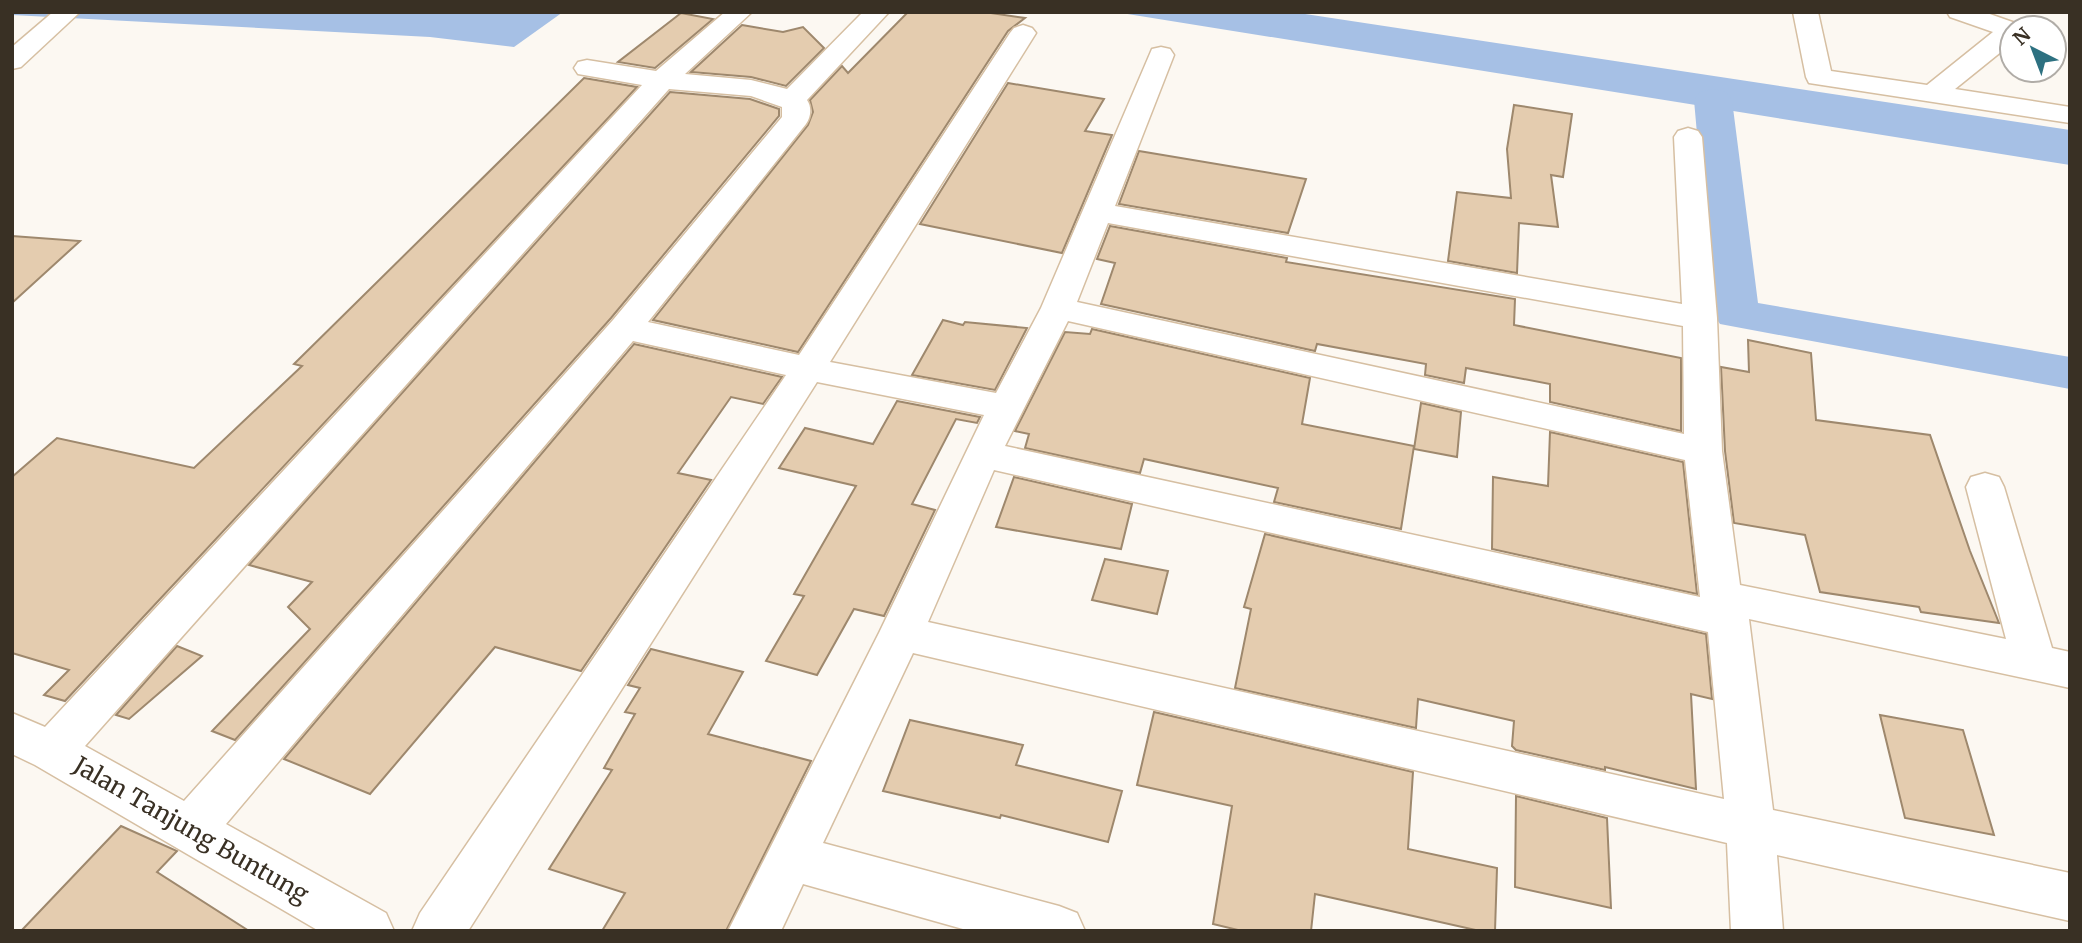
<svg xmlns="http://www.w3.org/2000/svg" width="2082" height="943" font-family="Merriweather,serif">
<style>
.water{fill:#a6c0e5}
.lines{fill:none;stroke-linecap:round;stroke-linejoin:round}
.canal{fill:#a6c0e5;fill-rule:evenodd}
.building{fill:#e4ccaf;stroke:#9e886d;stroke-width:2}
.minor-casing{stroke:#d6bfa2;stroke-width:3}
.minor{fill:#fff;fill-rule:evenodd}
.labels{text-anchor:middle;stroke-width:6;stroke-linejoin:round;paint-order:stroke}
.near-street-label{font-size:24px;fill:#393024;stroke:#fff}
</style>
<rect width="100%" height="100%" fill="#fcf8f2"/>
<g class="water">
<path d="M12,12H563L514,47L430,37L12,15Z"/>
<path d="M1115,12H1292L2070,130V165Z"/>
</g>
<g class="lines">
<path class="canal" d="M1713,89L1726,92L1732,100L1758,303L2070,357V389L1720,324L1713,314L1694,100L1700,92Z"/>
</g>
<g class="building">
<path d="M908,12H984L1025,18L1008,31L798,352L653,320L808,125L813,112L810,100L842,66L848,73Z"/>
<path d="M681,13L713,19L655,68L618,62Z"/>
<path d="M742,25L783,32L803,27L824,48L786,86L751,77L691,72Z"/>
<path d="M584,78L637,87L65,701L44,695L69,670L12,653V477L57,438L194,468L302,366L294,364Z"/>
<path d="M1008,83L1104,99L1085,131L1112,135L1062,253L920,224Z"/>
<path d="M670,92L750,99L779,109V116L611,318L235,740L212,731L310,629L288,607L312,582L249,565Z"/>
<path d="M1514,105L1572,114L1563,177L1551,175L1558,227L1519,223L1517,273L1448,261L1457,192L1511,198L1507,149Z"/>
<path d="M1139,151L1306,179L1288,233L1119,204Z"/>
<path d="M1110,226L1287,258L1286,262L1515,299L1514,325L1681,358V431L1550,402V384L1466,368L1464,383L1425,375L1426,364L1317,344L1315,351L1101,304L1115,263L1097,259Z"/>
<path d="M12,236L80,241L12,303Z"/>
<path d="M943,320L963,325L965,322L1027,328L995,390L912,375Z"/>
<path d="M1092,329L1310,378L1302,424L1414,446L1401,529L1274,502L1278,488L1144,459L1140,473L1025,448L1029,434L1015,431L1065,332L1090,334Z"/>
<path d="M1748,340L1811,353L1816,420L1930,435L1970,551L1999,623L1921,612L1919,607L1820,592L1805,535L1734,523L1725,451L1721,367L1749,372Z"/>
<path d="M634,344L782,377L763,404L731,397L678,473L711,480L581,671L495,647L370,794L284,759Z"/>
<path d="M897,401L980,417L977,423L956,419L912,504L935,510L884,616L854,609L817,675L766,661L804,596L794,594L856,486L779,468L805,428L873,444Z"/>
<path d="M1421,403L1461,412L1457,457L1414,449Z"/>
<path d="M1550,432L1683,462L1697,594L1492,549L1493,477L1548,486Z"/>
<path d="M1014,477L1132,504L1121,549L996,527Z"/>
<path d="M1265,534L1706,634L1712,699L1691,694L1696,789L1605,767V770L1516,750L1512,746L1514,721L1418,699L1416,728L1235,688L1251,609L1244,607Z"/>
<path d="M1105,559L1168,571L1157,614L1092,600Z"/>
<path d="M177,646L202,656L129,719L116,715Z"/>
<path d="M651,649L743,672L708,734L811,761L726,931H602L625,893L549,869L612,770L604,768L635,714L625,712L640,688L628,685Z"/>
<path d="M1154,712L1413,772L1408,849L1497,868L1495,931H1480L1315,894L1311,931H1242L1213,924L1232,806L1137,785Z"/>
<path d="M1880,715L1963,730L1994,835L1905,818Z"/>
<path d="M910,720L1023,745L1016,765L1122,791L1108,842L1001,815L1000,818L883,791Z"/>
<path d="M1516,796L1607,818L1611,908L1515,887Z"/>
<path d="M121,826L177,851L157,872L249,931H21Z"/>
</g>
<g class="lines">
<g class="minor-casing">
<g id="minor">
<path d="M53,12H80L21,67L12,69V47Z"/>
<path d="M725,12H752L685,74L751,80L787,89L863,12H889L807,100C812,107 811,117 806,124L648,322L799,355L1010,33L1014,28L1023,25L1032,28L1036,33L830,362L996,393L1041,308L1152,49L1161,47L1170,49L1174,55L1115,206L1682,304L1674,137L1678,131L1688,128L1698,131L1702,137L1717,318L1722,451L1740,585L2006,639L1966,487L1971,477L1985,473L1999,477L2004,487L2052,648L2070,652V688L1749,619L1773,810L2070,873V921L1777,855L1783,931H1731L1727,843L913,653L823,843L1059,906L1077,913L1085,931H970L803,884L781,931H728L879,633L984,415L817,382L468,931H412L420,913L786,375L633,341L226,824L386,913L394,931H319L35,765L12,754V713L45,727L642,85L578,74L574,68L578,62L587,60L656,71ZM669,89L751,96L782,107V117L613,320L184,801L85,746ZM1108,223L1683,326L1684,434L1077,302ZM1068,321L1685,460L1700,597L1005,446ZM994,470L1708,632L1724,799L928,622Z"/>
<path d="M1793,12H1818L1831,71L1927,85L1993,32L1950,17L1947,12H1984L2021,25L2023,28H2012V43L1955,89L2070,107V123L1809,83L1806,77Z"/>
</g>
</g>
<use href="#minor" class="minor"/>
</g>
<g class="labels">
<g class="near-street-label">
<text transform="translate(191 830) rotate(30)" y="8">Jalan Tanjung Buntung</text>
</g>
</g>
<rect width="2082" height="943" fill="none" stroke="#393024" stroke-width="28"/>
<g transform="translate(2033 49) rotate(318)"><circle r="33" fill="#ffffff" stroke="#b0aca7" stroke-width="2"/>
<path d="M0-5L12 26L0 18L-12 26Z" fill="#2d7181"/>
<text y="-10" font-size="19" font-weight="bold" text-anchor="middle" fill="#393024">N</text>
</g>
</svg>
